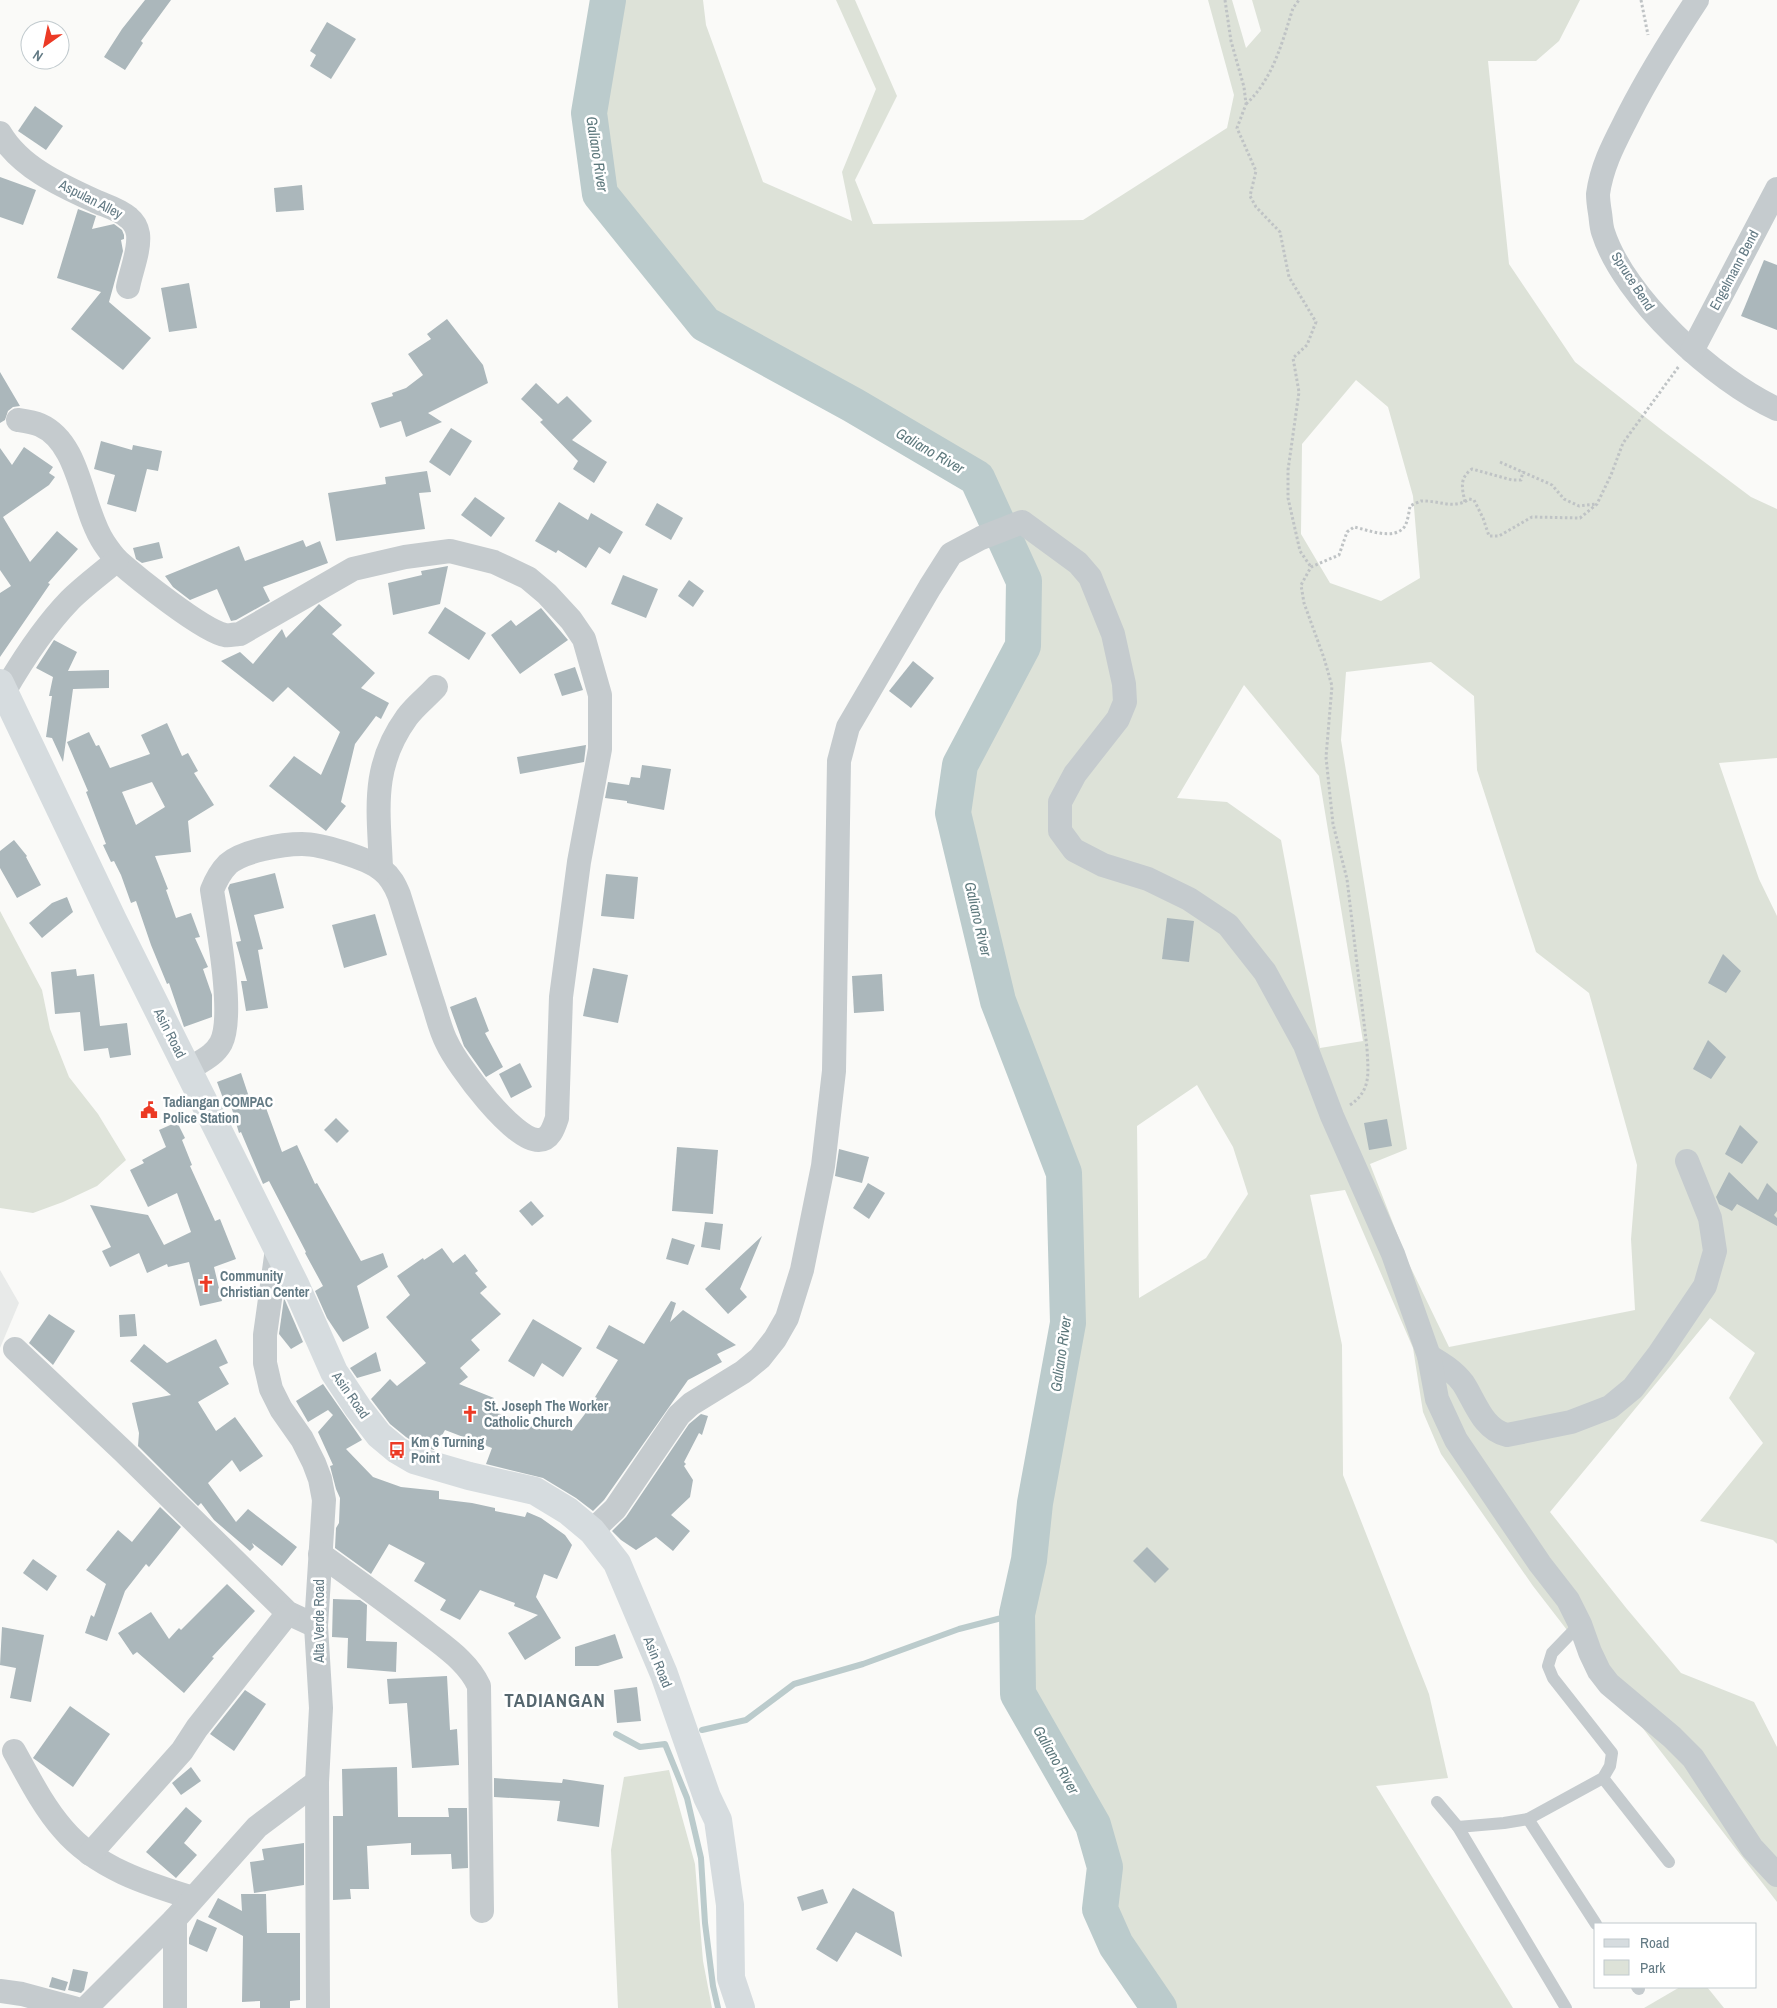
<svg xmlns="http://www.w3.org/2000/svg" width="1777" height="2008" font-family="'Archivo Narrow',sans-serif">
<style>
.built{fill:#e8eae9}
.green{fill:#dde2d8;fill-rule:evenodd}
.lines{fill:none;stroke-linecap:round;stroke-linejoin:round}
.stream{stroke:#bbcbcc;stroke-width:6}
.river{stroke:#bbcbcc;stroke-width:36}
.building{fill:#abb7bb;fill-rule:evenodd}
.path{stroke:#bfc3c5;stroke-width:3;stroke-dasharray:2.5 2.5;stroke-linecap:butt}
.service{stroke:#c5cbce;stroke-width:12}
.minor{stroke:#c5cbce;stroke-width:24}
.secondary{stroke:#d6dcdf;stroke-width:28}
.labels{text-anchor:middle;stroke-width:5;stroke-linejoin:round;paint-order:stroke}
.street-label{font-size:14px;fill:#637a84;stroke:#fff}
.poi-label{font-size:14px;font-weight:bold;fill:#637a84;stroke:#fff;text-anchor:start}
.water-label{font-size:15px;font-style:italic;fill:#5e797d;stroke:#fff}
.district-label{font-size:19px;font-weight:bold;letter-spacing:1px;fill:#56676f;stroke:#fff}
</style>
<rect width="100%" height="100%" fill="#fafaf8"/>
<path class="built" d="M0,1270L19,1303L0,1348Z"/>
<g class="green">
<path d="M608,0H703L706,25L763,182L852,221L842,172L876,89L836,0H855L897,96L855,180L873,224L1083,220L1227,128L1234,95L1208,0H1232L1246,48L1261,31L1252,0H1580L1559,41L1536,61H1488L1509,264L1575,362L1663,431L1751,497L1777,509V758L1719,763L1759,879L1777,916V1544L1773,1540L1700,1521L1763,1443L1729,1398L1755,1353L1710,1318L1550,1512L1627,1609L1681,1673L1754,1702L1777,1747V1902L1533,1586L1441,1454L1423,1412L1413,1348L1345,1190L1310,1195L1342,1345L1343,1475L1429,1694L1448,1778L1376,1786L1513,2008H1159L1116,1945L1100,1909L1105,1867L1093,1825L1018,1694L1017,1614L1029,1560L1035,1503L1068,1323L1064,1173L998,1001L953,813L960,765L1023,646L1024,581L977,478L853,405L705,324L600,194L589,113ZM1356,380L1388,407L1413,496L1420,578L1381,601L1330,583L1301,534L1302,444ZM1431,662L1474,696L1477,770L1536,952L1589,993L1637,1165L1631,1239L1635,1310L1449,1347L1408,1262L1370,1164L1407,1149L1341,740L1346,672ZM1244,685L1319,776L1363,1041L1320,1048L1281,840L1227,802L1177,798ZM1197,1085L1233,1147L1248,1194L1206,1258L1139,1298L1137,1126Z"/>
<path d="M0,911L42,990L50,1029L69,1077L98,1114L126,1160L97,1186L63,1202L33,1213L0,1208Z"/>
<path d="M669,1770L695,1864L703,1961L712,2008H618L611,1850L624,1777Z"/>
<path d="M1680,1987H1707L1724,2008H1644Z"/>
</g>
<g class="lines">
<g class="stream">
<path d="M702,1730L746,1720L794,1684L863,1664L959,1629L1017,1614"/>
<path d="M616,1734L640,1747L665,1744L687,1798L701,1858L705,1923L713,1986L718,2008"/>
</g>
<path class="river" d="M608,0L589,113L600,194L705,324L853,405L977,478L1024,581L1023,646L960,765L953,813L998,1001L1064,1173L1068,1323L1035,1503L1029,1560L1017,1614L1018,1694L1093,1825L1105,1867L1100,1909L1116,1945L1159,2008"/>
</g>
<g class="building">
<path d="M145,0H171L141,41L143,43L125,70L104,57L122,29Z"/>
<path d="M327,22L356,39L331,79L310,66L316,55L310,51Z"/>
<path d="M35,106L63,126L46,150L18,131Z"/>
<path d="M0,177L36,190L23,225L0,217Z"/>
<path d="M302,185L304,210L276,212L274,188Z"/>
<path d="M78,209L96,216L92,229L114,224L122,230L124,235V239L121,240L123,251L109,302L151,338L123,370L71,329L101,292L57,278Z"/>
<path d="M1764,260L1777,265V330L1741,316Z"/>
<path d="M189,283L197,328L169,332L161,288Z"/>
<path d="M447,319L483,365L488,383L428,413L442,422L406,437L401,421L380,428L371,403L393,396L392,393L406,388L423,375L408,354L431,339L427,334Z"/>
<path d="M0,372L20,406L13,407L8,411L5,420L0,423Z"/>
<path d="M536,383L558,404L567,396L592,421L572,440L607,462L594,483L573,469L578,461L540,422L543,420L521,399Z"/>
<path d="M451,428L472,441L450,476L429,462Z"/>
<path d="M101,441L132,450L133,445L162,451L158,471L147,469L136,512L107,504L115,475L94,469Z"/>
<path d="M24,447L53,467L49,473L55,477L49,485L3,517L30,562L57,531L78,549L48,583L50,584L0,657V593L11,586L0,570V448L12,465Z"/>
<path d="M427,471L431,492L419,493L425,529L336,541L328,493L386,484L385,477Z"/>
<path d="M475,497L505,518L491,537L461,515Z"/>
<path d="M559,502L588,520L591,513L623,532L610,554L599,547L586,568L558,550L556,553L535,541Z"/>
<path d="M657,503L683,518L671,540L645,525Z"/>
<path d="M303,540L306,547L320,541L328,563L263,587L270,601L236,620L231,621L217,589L190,600L173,587L165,576L239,546L245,561Z"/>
<path d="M159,542L163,558L142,563L136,559L133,548Z"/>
<path d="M448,566L440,604L393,615L388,583L422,575L421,571Z"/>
<path d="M623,575L658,589L646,618L611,604Z"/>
<path d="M689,580L704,591L693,607L678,596Z"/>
<path d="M319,604L342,625L332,634L375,673L361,688L389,703L381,719L376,716L355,744L341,802L346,806L326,831L269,786L294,756L321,775L340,732L288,687L273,702L221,661L240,652L253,664L282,629L286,638Z"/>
<path d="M445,607L486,633L469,660L428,633Z"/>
<path d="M541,608L568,640L520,674L491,635L511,620L516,626Z"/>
<path d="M54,640L77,652L68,671L109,670V688L73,689L63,762L52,738L46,737L52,696H49L53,677L36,668Z"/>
<path d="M913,661L934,678L911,708L889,691Z"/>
<path d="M575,667L583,690L562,696L554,674Z"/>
<path d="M167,723L182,756L188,753L198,771L194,773L214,805L188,821L191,852L155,856L168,889L166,890L176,918L191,913L200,937L195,938L208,967L203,969L212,995V1017L184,1027L169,983L167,984L151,945L136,901L131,903L121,875L114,861L111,862L103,845L106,844L86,792L88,791L67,742L89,732L96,746L99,745L110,768L150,754L141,735ZM152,782L165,807L136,825L122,792Z"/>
<path d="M586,745L584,762L520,774L517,757Z"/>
<path d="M642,765L671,769L664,810L627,803V801L605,798L608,782L629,785L631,777L640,778Z"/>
<path d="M14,840L27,856L26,857L41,885L17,898L0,868V851Z"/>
<path d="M275,873L284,908L254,915L263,949L258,950L268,1008L246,1011L241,981H247L236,942L241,941L228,888L230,884Z"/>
<path d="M606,874L638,877L634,919L601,916Z"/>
<path d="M67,897L73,912L42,938L29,923L52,903Z"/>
<path d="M375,914L387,955L344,968L332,925Z"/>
<path d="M1167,918L1194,921L1189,962L1162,959Z"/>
<path d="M1723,954L1741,971L1726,993L1708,983Z"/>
<path d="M593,968L628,975L618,1023L583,1016Z"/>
<path d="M76,969L77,976L94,974L100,1026L127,1023L131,1055L110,1058L108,1048L84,1051L80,1012L55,1014L51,972Z"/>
<path d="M882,974L884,1011L854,1013L852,976Z"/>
<path d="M476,997L489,1031L485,1033L503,1067L486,1077L464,1046L450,1007Z"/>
<path d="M1708,1040L1726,1057L1711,1079L1693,1069Z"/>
<path d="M520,1063L532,1087L511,1098L499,1074Z"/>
<path d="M241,1073L250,1100L262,1097L282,1152L297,1145L315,1184L317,1183L361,1261L383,1253L388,1267L357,1286L369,1328L343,1342L327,1318L315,1291L323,1286L305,1253L306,1252L269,1181L263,1184L241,1132L239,1133L229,1099L224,1101L217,1082Z"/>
<path d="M336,1118L349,1131L337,1143L324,1130Z"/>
<path d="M1387,1119L1392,1146L1369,1150L1364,1123Z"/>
<path d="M177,1122L185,1138L182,1140L192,1165L190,1166L215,1221L220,1219L236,1259L214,1267L222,1301L200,1306L189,1262L168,1267L167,1264L147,1273L139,1253L110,1267L102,1251L111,1247L90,1205L148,1215L164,1245L191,1232L177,1193L148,1207L130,1170L144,1163L142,1160L166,1147L159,1130Z"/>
<path d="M1740,1125L1758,1142L1742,1164L1725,1154Z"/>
<path d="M677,1147L718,1150L713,1214L672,1211Z"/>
<path d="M839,1149L869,1157L862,1183L835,1176Z"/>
<path d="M1729,1172L1758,1200L1767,1183L1777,1193V1211L1774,1215L1777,1218V1226L1737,1204L1732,1211L1719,1204L1716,1197Z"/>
<path d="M868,1183L885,1193L869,1219L853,1208Z"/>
<path d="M531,1201L544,1216L532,1226L519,1211Z"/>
<path d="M705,1222L723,1224L720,1250L701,1247Z"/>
<path d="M762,1236L740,1289L747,1297L728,1314L705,1289Z"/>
<path d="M672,1238L695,1245L688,1265L666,1259Z"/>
<path d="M442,1248L453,1263L465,1254L478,1271L475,1273L487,1287L480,1293L501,1314L471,1340L480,1350L460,1368L468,1377L459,1384L494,1398L489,1410L537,1427L541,1417L572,1431L597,1398L595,1397L618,1360L596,1348L609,1325L644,1344L671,1301L676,1303L670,1322L683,1310L736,1345L717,1354L722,1362L688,1380L604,1500L593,1511L576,1498L543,1478L486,1464L492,1448L445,1430L434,1450L420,1446L406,1437L390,1424L371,1399L390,1379L397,1386L426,1363L386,1317L410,1295L397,1276L423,1258L424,1260Z"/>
<path d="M284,1298L303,1342L291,1349L279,1334Z"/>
<path d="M49,1314L75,1331L53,1365L29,1343Z"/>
<path d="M135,1314L137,1336L120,1337L119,1315Z"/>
<path d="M533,1319L582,1348L563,1377L542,1363L534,1377L508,1361Z"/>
<path d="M216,1339L228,1363L219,1367L229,1384L198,1402L216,1431L235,1417L263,1456L240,1472L232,1460L208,1483L236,1522L248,1509L297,1547L282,1566L252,1543L254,1547L250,1551L214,1520L201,1503L198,1506L138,1446L139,1433L132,1403L171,1395L130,1361L144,1344L167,1363Z"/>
<path d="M376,1352L381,1371L357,1378L350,1368Z"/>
<path d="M323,1384L362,1440L346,1449L373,1477L401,1487L439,1491V1499L472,1503L495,1508V1511L525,1517L527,1512L541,1518L565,1535L572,1545L557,1579L544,1574L536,1597L561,1638L525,1660L508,1633L538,1615L514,1606L515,1603L480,1590L460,1620L440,1610L446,1600L414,1581L425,1563L389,1544L371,1574L335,1548L336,1528L339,1523L340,1498L336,1489L330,1466L333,1465L318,1432L333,1415L328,1410L308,1422L296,1401Z"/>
<path d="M701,1414L708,1416L702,1435L699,1433L684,1462L686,1464L684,1466L693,1480L690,1497L671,1515L690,1531L673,1551L656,1537L636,1550L621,1540L612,1531L626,1517L689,1424Z"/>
<path d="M160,1507L181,1527L149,1567L146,1564L125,1591L107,1641L85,1633L91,1615L94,1617L106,1584L86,1570L118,1530L132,1542Z"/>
<path d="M1147,1547L1169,1569L1155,1583L1133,1561Z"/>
<path d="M33,1559L57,1576L47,1591L23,1573Z"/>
<path d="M227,1584L255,1611L212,1657L214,1658L184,1693L137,1652L133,1655L118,1633L151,1612L169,1639L179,1628L181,1630Z"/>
<path d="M333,1599L360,1600L367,1605L366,1641L397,1642L396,1672L347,1668L348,1638L332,1637Z"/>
<path d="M2,1627L44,1635L31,1702L10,1698L16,1668L0,1665Z"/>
<path d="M615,1634L623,1658L598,1666H575V1647Z"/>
<path d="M447,1676L450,1730L457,1729L459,1765L412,1768L407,1703L389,1704L387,1679Z"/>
<path d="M637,1687L641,1721L617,1723L614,1690Z"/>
<path d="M245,1690L266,1704L234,1751L210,1734Z"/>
<path d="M70,1706L110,1734L73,1787L33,1758Z"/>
<path d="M191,1767L201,1781L181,1795L172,1783Z"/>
<path d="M397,1767L398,1817H449L448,1808H467L468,1868L452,1869L451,1854L411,1855V1843L367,1846L369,1889H350L351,1899L333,1900V1816H343L342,1769Z"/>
<path d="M494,1778L562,1783L563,1779L604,1785L599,1827L557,1821L560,1801L494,1797Z"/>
<path d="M186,1807L202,1821L184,1843L197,1855L176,1878L146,1852Z"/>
<path d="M304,1843V1885L254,1893L250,1862L264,1860L262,1849Z"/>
<path d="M853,1888L894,1912L902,1957L856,1932L837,1962L816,1949Z"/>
<path d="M823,1889L828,1903L802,1911L797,1897Z"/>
<path d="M241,1894H266L267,1933H300V2000L290,2001V2008H260V2001L242,2002L243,1936L208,1917L218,1898L242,1911Z"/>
<path d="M197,1919L217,1928L207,1952L189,1944V1938Z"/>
<path d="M73,1969L88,1972L84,1990L81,1993L68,1990Z"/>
<path d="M52,1977L68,1982L65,1991L49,1987Z"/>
</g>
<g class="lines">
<g class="path">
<path d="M1225,0L1231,41L1244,87L1246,104L1237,128L1256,171L1250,196L1256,207L1280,232L1289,277L1316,322L1307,345L1293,358L1299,392L1288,470V498L1300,551L1311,567"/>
<path d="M1641,0L1648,35"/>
<path d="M1246,104C1273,79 1282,43 1293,8L1299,0"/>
<path d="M1500,462L1552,485L1564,499L1579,506L1596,504"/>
<path d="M1465,502C1462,488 1459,478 1472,469L1512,480H1521L1523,471"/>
<path d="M1350,1105C1372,1090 1368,1072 1367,1048L1347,879L1333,824L1326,757L1332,686L1324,658L1304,603L1301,585L1311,567L1339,555L1347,532L1354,527C1368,530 1395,541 1405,526C1408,520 1409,512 1410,506C1414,504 1418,502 1421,501C1438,500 1454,510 1469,499L1474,500L1483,518L1489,536H1499L1532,517L1580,518L1597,504L1611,475L1623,443L1679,366"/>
</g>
<g class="service">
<path d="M1603,1778L1669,1862"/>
<path d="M1437,1802L1458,1827L1566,2008"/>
<path d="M1528,1819L1596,1924"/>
<path d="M1458,1827L1504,1823L1528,1819L1603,1778L1610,1766L1612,1753L1553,1678L1548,1666L1552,1653L1580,1624"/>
<path d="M1637,1987L1639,1989"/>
</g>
<g class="minor">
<path d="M1697,0C1672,38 1650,73 1629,114C1616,140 1602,164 1598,194C1598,200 1599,207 1600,213C1601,219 1601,226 1603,232C1624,298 1715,381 1777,409"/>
<path d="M0,133C20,167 60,185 95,201C106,206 119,209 129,218C134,222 137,228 138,234C140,250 131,271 128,287"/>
<path d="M1692,351L1777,189"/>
<path d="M18,420C25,421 33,422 40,425C81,443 81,509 104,543C108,549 113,556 118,561C136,577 203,631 225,635C229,636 235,634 240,634L353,569L405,557L450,551L494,562L528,578L547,594L571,620L584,639L600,695V749L579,862L561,997L557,1118C554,1127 550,1140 539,1140C514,1142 457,1065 447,1043C440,1030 437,1014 432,1000C421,965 410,930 399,895C395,885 391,877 382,870C368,858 320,844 302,844C282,844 243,851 228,864C220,872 216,880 212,890C217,923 235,1016 221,1043C214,1056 201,1061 189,1069"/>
<path d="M4,692C23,659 43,628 70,600C84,586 102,573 117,560"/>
<path d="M381,869C379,811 370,768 407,717C415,706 427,697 436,687"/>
<path d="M277,1249L265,1335V1363L271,1389L281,1409L302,1439L314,1463L320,1479L324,1500L316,1626L321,1708L317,1782L318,2008"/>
<path d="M15,1349L123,1451L288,1613L316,1626"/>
<path d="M1429,1356C1441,1363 1454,1371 1463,1383C1475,1401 1483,1430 1507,1435L1571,1422L1610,1407L1633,1388L1659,1354L1705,1286L1715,1251L1710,1218L1687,1161"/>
<path d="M592,1531L615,1509L679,1415L691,1404L743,1372L760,1358L775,1339L787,1318L802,1270L823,1166L834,1071L839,761L848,727L930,587L951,554L981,538L1022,522L1078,563L1090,577L1113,634L1124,684L1125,702L1118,719L1075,774L1060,802V831L1074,850L1103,865L1148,879L1189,899L1228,925L1265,972L1305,1045L1332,1116L1393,1254L1429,1356L1437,1399L1456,1440L1540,1564L1568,1600L1580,1624L1590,1652L1599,1671L1609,1684L1672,1737L1693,1758L1752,1848L1777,1875"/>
<path d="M320,1554C356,1580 391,1605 426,1632C446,1648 468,1662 479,1686L482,1911"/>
<path d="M14,1751C29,1778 43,1806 63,1829C96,1868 147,1884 193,1898"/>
<path d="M90,1854L182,1751L197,1728L288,1613"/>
<path d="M0,1991L22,1994L74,2008"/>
<path d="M86,2008L175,1919L257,1827L317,1782"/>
<path d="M175,2008V1919"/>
</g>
<path class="secondary" d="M0,683L113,920L295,1284L334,1372L358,1408L379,1435L397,1450L414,1460L469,1476L535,1491L568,1511L592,1531L617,1563L664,1674L707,1797L718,1820L730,1905L731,1978L741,2008"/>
</g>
<defs>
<g id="civic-bare" transform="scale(1.35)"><path d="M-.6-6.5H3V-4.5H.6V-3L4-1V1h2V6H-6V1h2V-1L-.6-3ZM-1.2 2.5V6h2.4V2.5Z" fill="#ec3a25" stroke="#fff" stroke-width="2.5" paint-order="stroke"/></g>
<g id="church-bare" transform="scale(1.35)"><path d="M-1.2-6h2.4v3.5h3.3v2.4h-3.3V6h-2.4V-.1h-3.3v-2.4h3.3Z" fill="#ec3a25" stroke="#fff" stroke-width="2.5" paint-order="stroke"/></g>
<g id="bus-bare" transform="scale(1.35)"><path d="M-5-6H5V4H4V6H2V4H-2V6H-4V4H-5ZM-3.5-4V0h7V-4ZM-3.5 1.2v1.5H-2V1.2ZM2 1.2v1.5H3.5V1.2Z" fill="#ec3a25" stroke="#fff" stroke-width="2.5" paint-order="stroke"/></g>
</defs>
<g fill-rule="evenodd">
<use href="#civic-bare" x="149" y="1110"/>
<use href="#church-bare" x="206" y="1284"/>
<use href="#church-bare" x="470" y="1414"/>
<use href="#bus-bare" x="397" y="1450"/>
</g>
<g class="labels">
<g class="street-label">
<text transform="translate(91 199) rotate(27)" y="5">Aspulan Alley</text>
<text transform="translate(1734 270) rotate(-62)" y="5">Engelmann Bend</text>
<text transform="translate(1633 281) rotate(57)" y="5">Spruce Bend</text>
<text transform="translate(170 1033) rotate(63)" y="5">Asin Road</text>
<text transform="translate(351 1395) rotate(55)" y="5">Asin Road</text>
<text transform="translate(319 1621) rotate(-90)" y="5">Alta Verde Road</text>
<text transform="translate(658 1662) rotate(68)" y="5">Asin Road</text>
</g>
<g class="poi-label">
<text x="163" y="1107">Tadiangan COMPAC<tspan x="163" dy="16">Police Station</tspan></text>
<text x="220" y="1281">Community<tspan x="220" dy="16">Christian Center</tspan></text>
<text x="484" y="1411">St. Joseph The Worker<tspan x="484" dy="16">Catholic Church</tspan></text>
<text x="411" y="1447">Km 6 Turning<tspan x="411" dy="16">Point</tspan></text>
</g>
<g class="water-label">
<text transform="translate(597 154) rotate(81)" y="5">Galiano River</text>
<text transform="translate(930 451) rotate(30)" y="5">Galiano River</text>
<text transform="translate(978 919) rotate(77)" y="5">Galiano River</text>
<text transform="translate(1061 1354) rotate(-82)" y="5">Galiano River</text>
<text transform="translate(1056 1760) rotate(60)" y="5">Galiano River</text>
</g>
<g class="district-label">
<text x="555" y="1707">TADIANGAN</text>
</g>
</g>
<rect x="1594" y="1923" width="162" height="65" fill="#ffffff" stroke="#c1cace"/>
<rect x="1604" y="1939" width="25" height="8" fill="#d6dcdf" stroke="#c1cace"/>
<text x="1640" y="1948" font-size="15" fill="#637a84">Road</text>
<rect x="1604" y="1960" width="25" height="15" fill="#dde2d8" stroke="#c1cace"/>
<text x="1640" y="1973" font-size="15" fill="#637a84">Park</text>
<g transform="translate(45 45) rotate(213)"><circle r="24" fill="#ffffff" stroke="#c1cace"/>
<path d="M0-4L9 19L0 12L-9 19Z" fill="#ec3a25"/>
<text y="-8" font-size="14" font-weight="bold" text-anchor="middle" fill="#637a84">N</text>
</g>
</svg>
